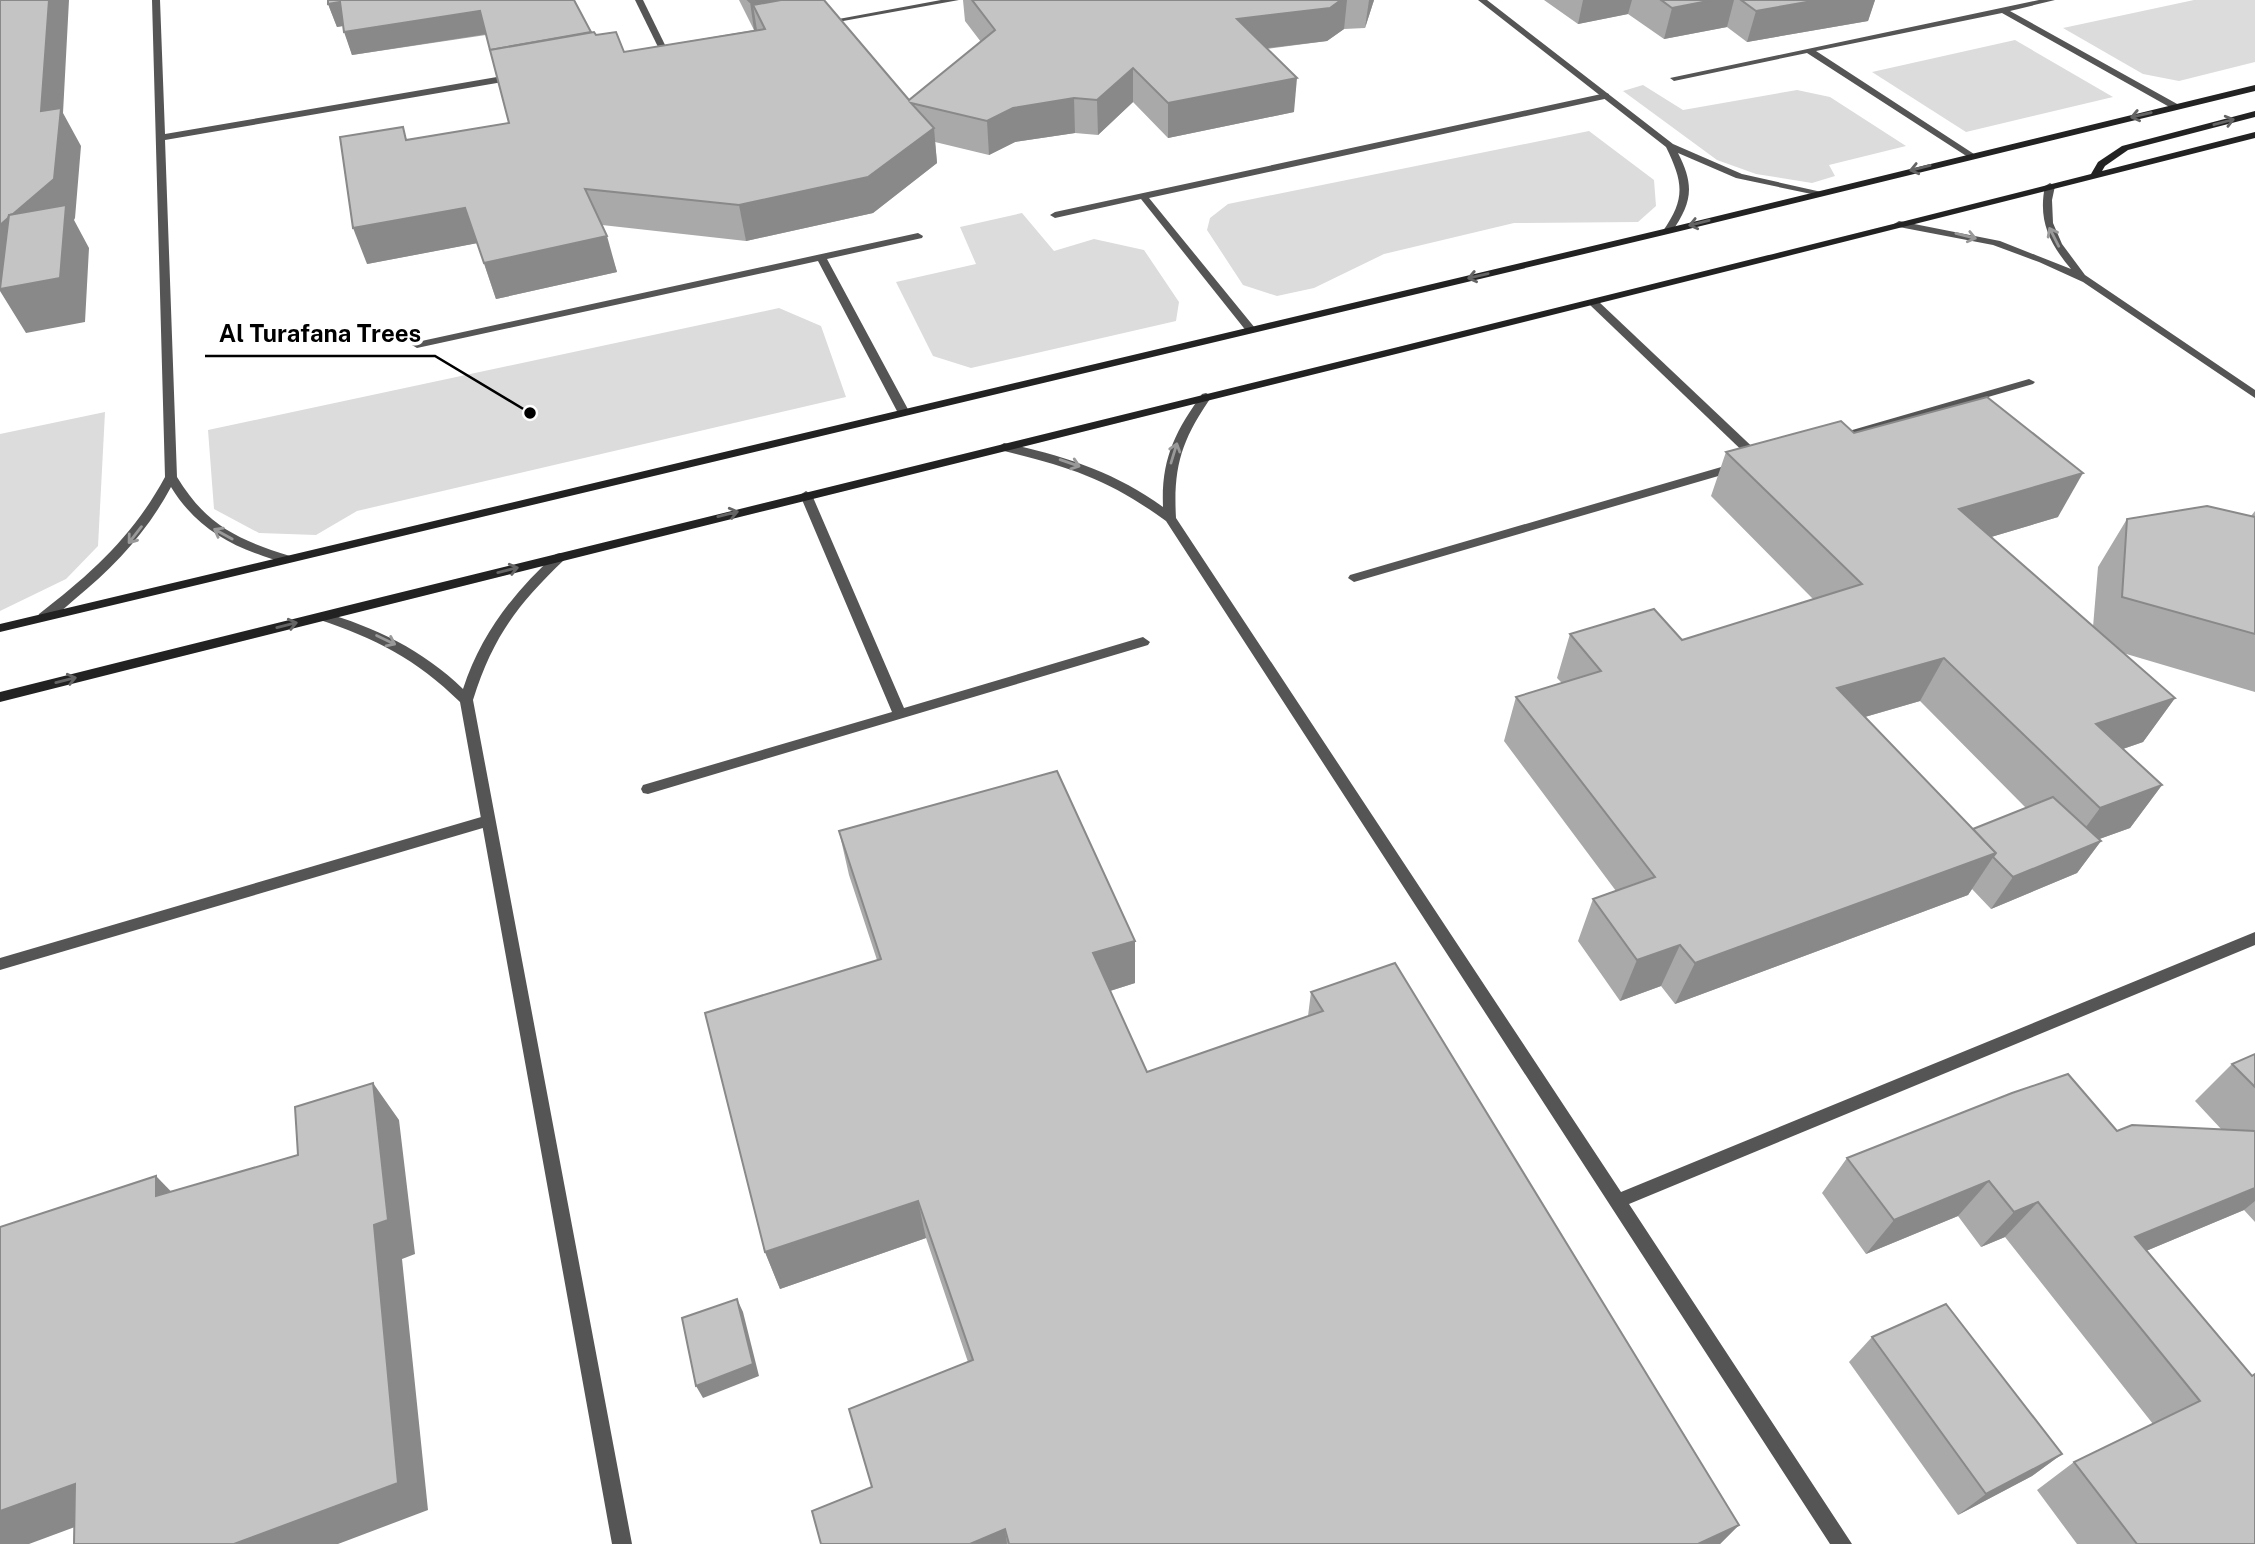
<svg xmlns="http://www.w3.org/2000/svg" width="2255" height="1544" font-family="'Public Sans',sans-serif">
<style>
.green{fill:#dcdcdc}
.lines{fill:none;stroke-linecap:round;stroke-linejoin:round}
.service{fill:#555;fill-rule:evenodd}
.minor{fill:#555;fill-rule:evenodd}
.secondary{fill:#222;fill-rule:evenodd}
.wall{fill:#a9a9a9;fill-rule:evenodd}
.shaded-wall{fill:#898989}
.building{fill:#c4c4c4;stroke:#898989;stroke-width:2}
.oneway{stroke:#646464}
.oneway2{stroke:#999}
.leader{fill:none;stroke:#000;stroke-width:2.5}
.callout-dot{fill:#000;stroke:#fff;stroke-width:2.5}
.callout-label{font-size:24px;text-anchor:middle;font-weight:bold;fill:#000;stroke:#fff;stroke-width:7;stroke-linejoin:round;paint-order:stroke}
</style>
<rect width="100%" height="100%" fill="#fff"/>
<g class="green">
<path d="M2194,0H2255V62L2179,81L2143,74L2063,28Z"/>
<path d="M2015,40L2113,97L1966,132L1872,72Z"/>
<path d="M1643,85L1683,110L1797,90L1830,97L1906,146L1829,165L1835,176L1812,183L1756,174L1717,160L1623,91Z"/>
<path d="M1589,131L1654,180L1656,206L1638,222L1514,223L1384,254L1314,288L1277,296L1243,285L1207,230L1210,218L1228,204Z"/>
<path d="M1022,213L1054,251L1094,239L1144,250L1179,302L1176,321L971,368L933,356L896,282L976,264L960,227Z"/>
<path d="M779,308L821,326L846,397L357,511L316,535L259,533L214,509L208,430Z"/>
<path d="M105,412L98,546L66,579L0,611V434Z"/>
</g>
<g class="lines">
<g class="service">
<path d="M2039,0H2055L2010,11L2179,105V109H2173L2002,13L1816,51L1974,154L1976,156L1971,159L1807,53L1674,81L1670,78Z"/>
<path d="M1606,93L1609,94V98L1149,198L1255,328V332H1247L1141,199L1055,218L1050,215L1055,212Z"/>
<path d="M918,233L923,236L922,238L827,259L910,413L904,416L898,413L818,261L417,348L412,345L417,342Z"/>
<path d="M1594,300L1598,301L1762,456V462H1754L1590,305V301Z"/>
<path d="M2029,379L2035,382L2033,384L1843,439L1839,441L1833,437L1835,435Z"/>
<path d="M1735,463L1741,467L1739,470L1354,582L1348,578L1350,575Z"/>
<path d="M806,491L812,495L904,708L1143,637L1150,642L1148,645L648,794L643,793L641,789L643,785L892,712L800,495Z"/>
<path d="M488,815L493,817L495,821L493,825L0,970V958Z"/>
</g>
<g class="minor">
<path d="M152,0H160L165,134L515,74L519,77L515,80L165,140L177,477C206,525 238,540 290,556L292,559L290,562C281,563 272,559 263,556C224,543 193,523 171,487C147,532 114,567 75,599C66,607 55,617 44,621L38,617L39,614C92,573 133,536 165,477Z"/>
<path d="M635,0H643L668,51L667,53L660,51Z"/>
<path d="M941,0H959L821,25L817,23Z"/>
<path d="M1478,0H1487L1673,144L1742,174L1826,193L1821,196L1736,178L1678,153C1695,186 1692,203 1671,233H1665L1663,231C1686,198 1683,182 1666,147Z"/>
<path d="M2050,183L2055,186L2052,200L2053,223L2062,244L2085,275L2255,390V398L2083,282L2039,262L1993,245L1899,227L1894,224L1899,221L2000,241L2071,269C2049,243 2038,220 2045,186Z"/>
<path d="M1206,393L1212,396C1182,439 1173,466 1176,518L1621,1192L2255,932V945L1629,1204L1852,1544H1830L1166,521C1107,478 1069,467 1000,450L998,447L1004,443C1062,455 1115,472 1163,507C1161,459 1175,432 1202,394Z"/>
<path d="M560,553L566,557L564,560C517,605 493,637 473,700L632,1544H612L460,702C416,659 375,638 317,619L316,616L322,612C375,627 423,650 463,689C481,634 513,593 556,554Z"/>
</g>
<g class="secondary">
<path d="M2255,85V91L1668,234L0,632V624L1668,228Z"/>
<path d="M2255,111V117L2128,150L2105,166L2102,171L2255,132V138C1504,329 751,513 0,702V692C697,518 1395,350 2091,174L2098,162L2122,146Z"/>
</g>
</g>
<g class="wall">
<path d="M739,0H824L909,100L981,42L965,21L963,0H1374L1365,28L1344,29L1327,41L1267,49L1294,112L1168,138L1133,102L1098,135L1075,133L1015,142L989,155L935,142L937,163L873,213L746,241L602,225L617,272L496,299L477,243L367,264L408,140L509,123L486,35L352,55L343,26L337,27L328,4L591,32L624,52L754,30Z"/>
<path d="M1544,0H1875L1868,21L1747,42L1727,27L1664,39L1628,14L1578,24Z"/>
<path d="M1854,433L2058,517L1991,537L2093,627L2098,567L2127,519L2251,516L2255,511V692L2123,653L2175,698L2143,742L2123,749L2162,785L2130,828L2099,839L2101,841L2077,873L1991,909L1972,889L1968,895L1675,1004L1661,986L1620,1001L1578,941L1593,899L1616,891L1504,741L1516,697L1562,683L1557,678L1570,634L1682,640L1813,599L1711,496L1726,452ZM1920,701L2026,808L1973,829L1865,717Z"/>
<path d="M839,831L1135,941V983L1110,991L1147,1072L1308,1016L1311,992L1739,1525L1720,1544H821L872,1487L968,1362L926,1238L780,1289L765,1252L877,960L849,875Z"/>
<path d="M2255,1054V1222L2244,1210L2146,1251L2255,1544H2077L2037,1490L2074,1462L2153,1424L2005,1237L1981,1247L1958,1216L1866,1254L1822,1193L1847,1158L2117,1131L2222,1130L2195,1101L2232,1064Z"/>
<path d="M1872,1337L2062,1454L2032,1476L1958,1515L1849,1362Z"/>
</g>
<g class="shaded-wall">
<path d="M49,0H69L63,113L81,146L75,218L74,220L89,248L85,322L26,333L0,291V225L41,111Z"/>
<path d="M763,0H814L753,5L757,30H754L750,2Z"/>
<path d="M1341,0H1347L1344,29L1327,41L1235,52L1237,19Z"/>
<path d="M1369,0H1374L1365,28Z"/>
<path d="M1583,0H1632L1628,14L1578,24Z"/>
<path d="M1713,0H1734L1727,27L1664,39L1672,8Z"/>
<path d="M1818,0H1875L1868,21L1747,42L1756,11Z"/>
<path d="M340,2L348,25L337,27L328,4Z"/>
<path d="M480,11L487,34L352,55L344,32Z"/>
<path d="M1133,68V102L1098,135L1097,100Z"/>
<path d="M1297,78L1294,112L1168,138V103Z"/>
<path d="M1074,98L1075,133L1015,142L989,155L987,121L1013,108Z"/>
<path d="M934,128L937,163L873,213L746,241L739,205Z"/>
<path d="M465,208L478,243L367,264L353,228Z"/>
<path d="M607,236L617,272L496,299L484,263Z"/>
<path d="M2083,473L2058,517L1937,553L1959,509Z"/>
<path d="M1944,658L1920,701L1816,731L1837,688Z"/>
<path d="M2175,698L2143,742L2067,768L2096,724Z"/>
<path d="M2162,785L2130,828L2069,850L2100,808Z"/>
<path d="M2101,841L2077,873L1991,909L2013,877Z"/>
<path d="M1996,853L1968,895L1675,1004L1695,963Z"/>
<path d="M1135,941V983L1094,996L1093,953Z"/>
<path d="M1680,945L1661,986L1620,1001L1637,960Z"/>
<path d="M373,1083L399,1120L415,1254L402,1259L428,1510L338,1544H234Z"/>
<path d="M156,1176L190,1211L156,1196Z"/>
<path d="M1989,1181L1958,1216L1866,1254L1894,1220Z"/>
<path d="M2255,1188V1201L2244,1210L2098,1271L2135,1237Z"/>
<path d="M918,1201L926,1238L780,1289L765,1252Z"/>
<path d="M2038,1202L2005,1237L1981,1247L2014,1212Z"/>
<path d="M737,1299L743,1312L759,1376L703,1398L696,1386Z"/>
<path d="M2062,1454L2032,1476L1958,1515L1986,1494Z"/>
<path d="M75,1484L118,1511L29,1544H0V1511Z"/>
<path d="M1739,1525L1720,1544H1698Z"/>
<path d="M1005,1529L1007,1544H970Z"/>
</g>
<g class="building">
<path d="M0,0H49L41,111L61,108L54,179L13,214L9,215L8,218L0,225Z"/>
<path d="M328,0H574L591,32L490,50L480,11L344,32L340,2L328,4Z"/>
<path d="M748,0H763L750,2Z"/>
<path d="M781,0H824L909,100L995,30L972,0H1341L1330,8L1237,19L1297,78L1168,103L1133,68L1097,100L1074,98L1013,108L987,121L911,103L934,128L868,177L739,205L585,189L607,236L484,263L465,208L353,228L340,137L403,127L406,140L509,123L490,50L594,32L596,35L616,32L624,52L765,29L753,5Z"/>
<path d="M1661,0H1713L1672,8Z"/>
<path d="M1741,0H1818L1756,11Z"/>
<path d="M66,205L60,278L0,289L9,215Z"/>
<path d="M1987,397L2083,473L1959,509L2175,698L2096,724L2162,785L2100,808L1944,658L1837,688L1996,853L1695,963L1680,945L1637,960L1593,899L1655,877L1516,697L1601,671L1570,634L1654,609L1682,640L1862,584L1726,452L1841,421L1854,433Z"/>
<path d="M2207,506L2255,517V634L2122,597L2127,519Z"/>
<path d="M1057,771L1135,941L1093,953L1147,1072L1323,1011L1311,992L1395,963L1739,1525L1698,1544H1009L1005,1529L970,1544H821L812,1511L872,1487L849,1409L973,1360L918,1201L765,1252L705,1013L881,959L839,831Z"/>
<path d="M2053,797L2101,841L2013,877L1993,857L1996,853L1973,829Z"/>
<path d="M2255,1054V1087L2232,1064Z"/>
<path d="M2068,1074L2117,1131L2132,1125L2255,1131V1188L2135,1237L2252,1376L2255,1374V1544H2137L2074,1462L2200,1401L2038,1202L2014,1212L1989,1181L1894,1220L1847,1158L2012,1093Z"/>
<path d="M373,1083L388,1220L374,1225L398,1483L234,1544H74L75,1484L0,1511V1227L156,1176V1196L298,1155L295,1107Z"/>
<path d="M737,1299L753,1364L696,1386L682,1318Z"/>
<path d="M1946,1304L2062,1454L1986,1494L1872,1337Z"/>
</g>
<defs><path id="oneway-shaft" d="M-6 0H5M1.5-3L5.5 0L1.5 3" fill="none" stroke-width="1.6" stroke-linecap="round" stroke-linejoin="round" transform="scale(1.75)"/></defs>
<g class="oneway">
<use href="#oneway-shaft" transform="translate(2141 115) rotate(167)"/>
<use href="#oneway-shaft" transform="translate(2224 122) rotate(-15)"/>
<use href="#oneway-shaft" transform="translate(1920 168) rotate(166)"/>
<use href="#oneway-shaft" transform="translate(1699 223) rotate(166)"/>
<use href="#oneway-shaft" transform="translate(1478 276) rotate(167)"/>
<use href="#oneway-shaft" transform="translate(728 514) rotate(-14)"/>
<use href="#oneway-shaft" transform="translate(508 570) rotate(-14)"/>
<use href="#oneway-shaft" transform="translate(287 625) rotate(-14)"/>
<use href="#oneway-shaft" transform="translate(66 680) rotate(-14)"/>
</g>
<g class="oneway2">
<use href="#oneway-shaft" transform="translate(1966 236) rotate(14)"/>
<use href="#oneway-shaft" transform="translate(2054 237) rotate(-117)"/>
<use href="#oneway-shaft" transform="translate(1174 453) rotate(-73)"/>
<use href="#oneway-shaft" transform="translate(1070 463) rotate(19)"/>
<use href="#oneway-shaft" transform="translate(223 534) rotate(-151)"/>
<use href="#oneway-shaft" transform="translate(135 535) rotate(128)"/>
<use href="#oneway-shaft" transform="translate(386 640) rotate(26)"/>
</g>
<path class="leader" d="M530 413L435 356H205"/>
<circle class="callout-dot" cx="530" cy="413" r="7"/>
<g class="callout-label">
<text x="320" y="342">Al Turafana Trees</text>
</g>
</svg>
